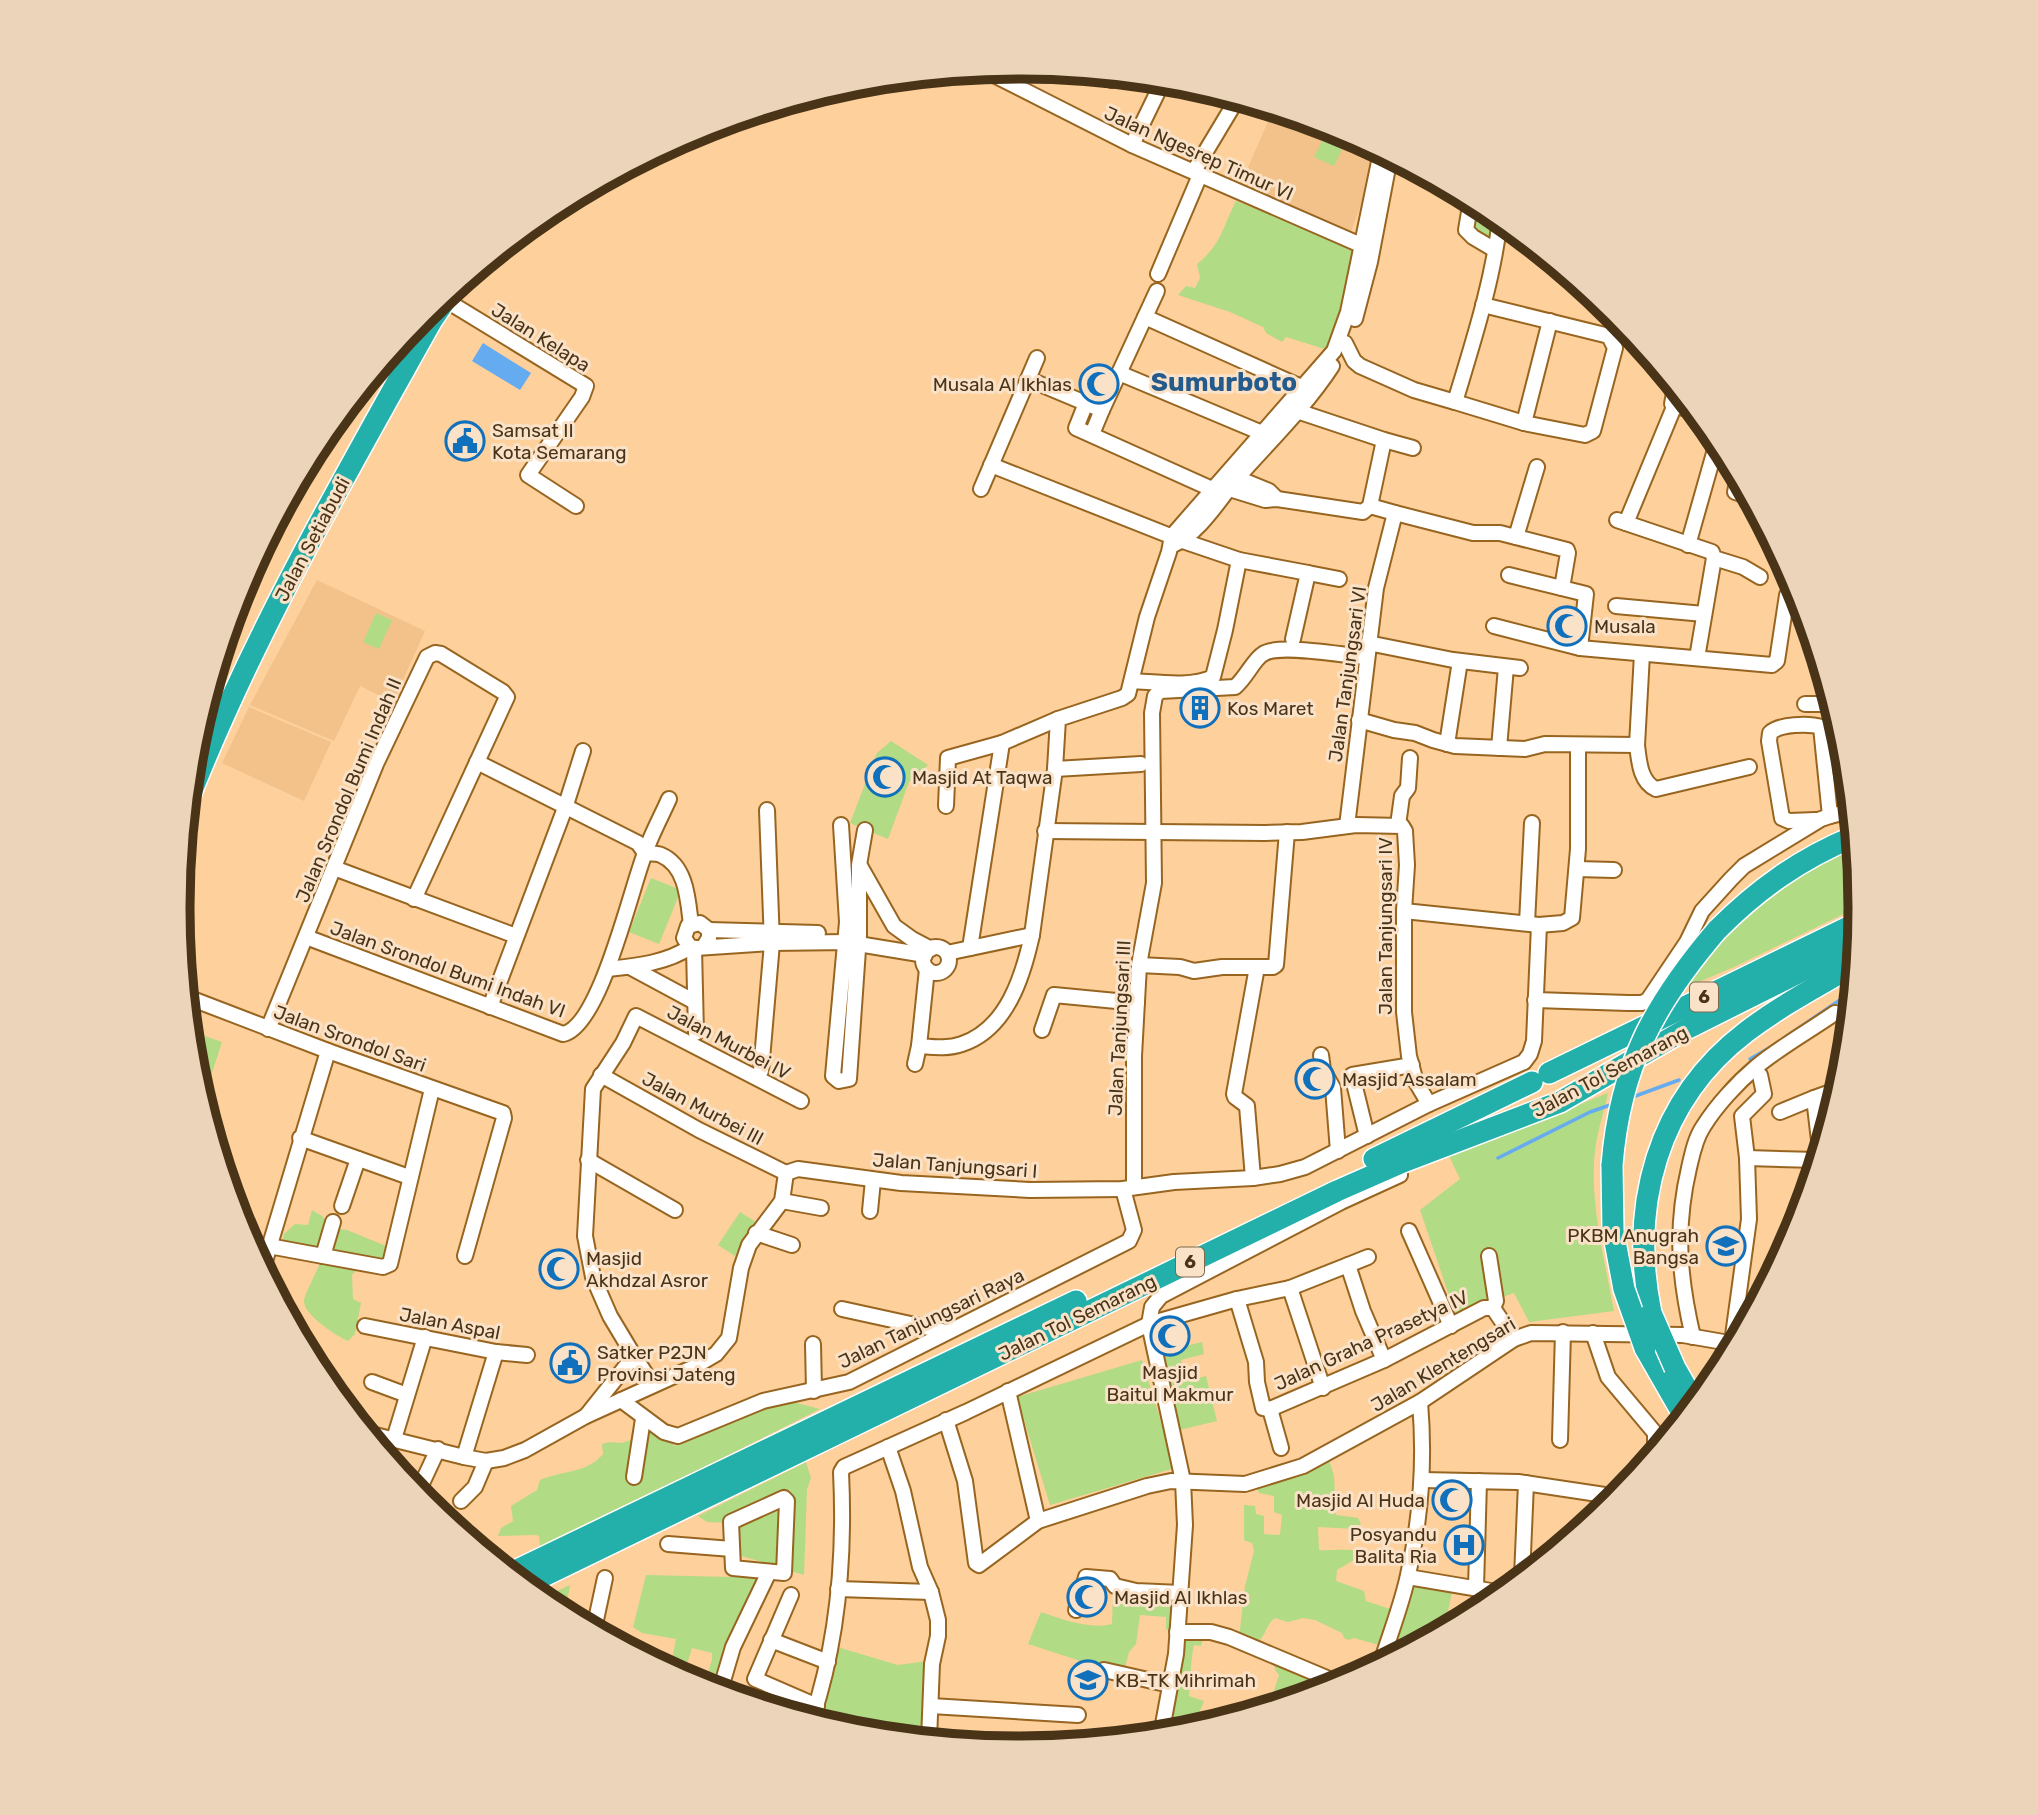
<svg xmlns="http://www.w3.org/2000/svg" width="2038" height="1815" font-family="Rubik,sans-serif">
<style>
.built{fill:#f2c28a}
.green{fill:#b1db85}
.water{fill:#65abf0}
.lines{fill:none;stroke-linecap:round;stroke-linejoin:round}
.stream{stroke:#65abf0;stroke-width:3.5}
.minor-casing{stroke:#986520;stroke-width:18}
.highway-casing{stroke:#fff;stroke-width:24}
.minor{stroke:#fff;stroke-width:14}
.highway{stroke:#23b0aa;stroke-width:21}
.highway-bridge-casing{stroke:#fff;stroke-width:24;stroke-linecap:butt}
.highway-bridge{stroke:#23b0aa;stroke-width:21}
.labels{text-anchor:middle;stroke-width:6;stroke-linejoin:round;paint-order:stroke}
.shield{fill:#f9e2c8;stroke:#7e684d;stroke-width:2}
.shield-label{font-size:18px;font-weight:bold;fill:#4a3418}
.street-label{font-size:19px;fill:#4a3418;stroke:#f9e2c8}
.poi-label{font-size:19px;fill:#4a3418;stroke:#f9e2c8;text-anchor:start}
.district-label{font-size:26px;font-weight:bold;fill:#245a8c;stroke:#f9e2c8}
.rim{fill:none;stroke:#4a3418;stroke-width:9}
</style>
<rect width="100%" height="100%" fill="#fdd09c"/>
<g class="built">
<path d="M1273,110L1341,131L1377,150L1373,173L1350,234L1240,186Z"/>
<path d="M317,580L425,631L393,702L360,686L334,741L250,705Z"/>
<path d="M249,707L331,742L304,801L222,763Z"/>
<path d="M1714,1233L1743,1238L1737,1264L1709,1259Z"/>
</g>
<g class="green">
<path d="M1329,127L1349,135L1334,166L1314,157Z"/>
<path d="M1236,201L1337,241L1355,253L1346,308L1328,350L1286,337L1282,342L1266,333L1263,327L1230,312L1178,295L1186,286L1195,288L1200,278L1197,264C1222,244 1222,228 1236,201Z"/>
<path d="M1479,204L1493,214V229L1489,236L1479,237C1469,229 1473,218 1475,207Z"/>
<path d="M376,613L392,620L379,649L363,642Z"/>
<path d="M225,643L235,647L194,745V743Z"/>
<path d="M891,741L928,765L909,782L888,839L850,823L877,753Z"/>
<path d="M1854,849L1860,906L1736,966L1678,991L1719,937L1769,897L1827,860Z"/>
<path d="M651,878L681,890L659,944L629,932Z"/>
<path d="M202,1035L222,1042L207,1088L198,1085L193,1060Z"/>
<path d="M1608,1093C1604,1112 1597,1132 1595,1151C1589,1199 1605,1263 1614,1311L1529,1322L1514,1293L1455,1313L1420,1210L1460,1179L1449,1156Z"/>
<path d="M312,1210L322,1216L332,1228L347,1230L386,1246V1268L357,1269L352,1275L353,1299L361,1303L355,1334L348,1341C335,1335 304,1315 304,1301C304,1295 318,1270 321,1260L282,1244L284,1234L295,1224L308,1225Z"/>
<path d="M740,1212L756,1222L735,1256L718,1245Z"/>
<path d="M1202,1342L1204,1354L1181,1360L1186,1381L1206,1376L1217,1421L1180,1430L1161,1352Z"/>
<path d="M1142,1360L1175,1468L1050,1505L1017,1397Z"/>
<path d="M793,1402L820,1409L568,1536H560L540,1547L539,1536L536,1535L498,1536L501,1528L513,1521L511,1506L537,1490L540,1480C561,1471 588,1473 603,1454L602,1444L610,1442L622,1443L637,1438L641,1429H656L675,1446L754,1405Z"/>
<path d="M1329,1460L1334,1476L1336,1515L1358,1518L1361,1524L1356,1529L1318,1527L1319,1550C1330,1551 1351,1548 1359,1552L1357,1558L1337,1570L1336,1581L1364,1591L1366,1601L1390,1609L1379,1645L1354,1638L1349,1640L1344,1638L1342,1633L1315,1620L1303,1618L1288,1622L1275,1618C1265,1625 1266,1638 1255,1644L1239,1638L1245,1586L1254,1551L1252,1543L1244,1540V1505L1255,1506L1256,1514L1264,1516V1534L1280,1535L1282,1515L1274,1512V1496L1259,1493L1257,1488L1262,1482Z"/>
<path d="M806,1462L811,1478L807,1489L804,1575L735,1554L733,1523L707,1522L698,1516Z"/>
<path d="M733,1570L766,1574L737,1656L727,1693L704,1686L712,1660V1653L692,1648L683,1677L670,1670L676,1639L642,1633L633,1627L646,1575L732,1577Z"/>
<path d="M1408,1576L1453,1588L1444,1629L1384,1661Z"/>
<path d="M570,1585L565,1614L541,1598Z"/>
<path d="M1115,1589L1129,1592L1131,1602L1156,1601L1162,1597L1178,1595L1175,1628L1166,1630V1617L1140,1615L1136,1644L1129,1652L1124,1671L1108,1670L1028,1644L1041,1612C1061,1619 1090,1630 1112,1624L1113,1593Z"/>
<path d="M1180,1636L1203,1638L1201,1646L1194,1645C1190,1663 1191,1678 1189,1696L1204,1701L1197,1718L1211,1724L1200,1727L1192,1726L1189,1730L1167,1734Z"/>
<path d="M837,1647L898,1665L928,1661L925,1739L855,1732L816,1721Z"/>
<path d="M1274,1663L1320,1678L1314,1693L1269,1706L1279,1675L1275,1670Z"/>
</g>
<path class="water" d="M483,343L531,373L520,390L472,361Z"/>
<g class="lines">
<g class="stream">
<path d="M1784,1038L1840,1000L1851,995"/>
<path d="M1750,1059L1769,1048"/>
<path d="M1630,1098L1679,1080"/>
<path d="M1498,1158L1590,1112L1613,1104"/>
</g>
<g class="minor-casing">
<g id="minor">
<path d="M984,70L1132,145L1370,249"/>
<path d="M1101,75L1112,80"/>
<path d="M1132,145L1163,81"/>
<path d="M1194,171L1233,106"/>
<path d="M1471,200L1466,230L1473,237L1495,250"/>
<path d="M1158,274L1200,175"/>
<path d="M442,298L586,386L582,397L528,475L576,506"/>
<path d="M1145,317L1310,391"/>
<path d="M1355,319L1370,262L1390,157"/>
<path d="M1345,343L1354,361L1360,366L1414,390L1455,402C1473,342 1493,281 1500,219"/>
<path d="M1119,373L1262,433"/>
<path d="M1028,379L1102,410L1092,434"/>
<path d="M1675,388L1672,404L1695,412"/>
<path d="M1455,402L1524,423L1585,435L1593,431L1615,348L1609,336L1483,305"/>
<path d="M1086,403L1076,428L1214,490"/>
<path d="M1102,410L1157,291"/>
<path d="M1297,411L1384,440L1413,448"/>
<path d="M1524,423L1550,321"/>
<path d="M991,465L1183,541L1239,560L1308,573L1293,639"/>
<path d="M1230,475L1269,491L1277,499"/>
<path d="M1738,477L1735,492L1748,496"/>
<path d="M1223,487L1265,500L1277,499L1363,512L1370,506L1384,440"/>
<path d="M981,489L1037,358"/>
<path d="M1395,513L1473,533H1500L1567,550L1568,553L1562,588"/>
<path d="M1617,520L1712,552L1714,558L1743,567L1760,577"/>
<path d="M1626,523L1674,407"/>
<path d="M1516,537L1537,467"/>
<path d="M1688,545L1718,439"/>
<path d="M1171,546C1199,534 1219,500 1238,477C1270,441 1306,406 1332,366"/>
<path d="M1308,573L1339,579"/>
<path d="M1509,575L1586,594L1580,648"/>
<path d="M1616,606L1704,614"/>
<path d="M1494,626L1580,648L1772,665L1777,661L1787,595L1799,596"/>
<path d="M1368,643L1453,660L1520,668"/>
<path d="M1697,658L1714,558"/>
<path d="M1132,681C1156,682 1191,688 1213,677L1225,630L1239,560"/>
<path d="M1805,704H1832"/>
<path d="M1359,720L1394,730L1415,733L1433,740L1455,746L1525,749L1545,744L1637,745L1642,654"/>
<path d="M1447,744L1460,661"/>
<path d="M1637,745C1639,761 1640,782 1656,789L1749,767"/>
<path d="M1499,748L1506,667"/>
<path d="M477,762L638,843L645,853C649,854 657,853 661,855C687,866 688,901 691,925"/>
<path d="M1055,769L1141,764"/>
<path d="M946,806L948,758L1002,743"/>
<path d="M1816,820L1789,821L1782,818L1769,741L1770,733C1779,724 1809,723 1821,727L1830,816L1851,811"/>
<path d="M841,825L847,922L833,1076L839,1081L849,1079L859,935V865L865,830"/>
<path d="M1398,825L1402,796L1408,788L1410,758"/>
<path d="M1347,826L1376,588L1395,513L1370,506"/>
<path d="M1045,831L1265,833L1302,832L1356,825L1402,826L1405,831L1407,865L1404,911V1012L1409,1056L1416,1082L1429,1104"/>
<path d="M860,866L894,926L912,939L931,949"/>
<path d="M334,868L516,936"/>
<path d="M1577,869L1614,870"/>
<path d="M1404,911L1539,925L1563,923L1572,918L1578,849V745"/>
<path d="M1527,923L1532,823"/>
<path d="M709,930L818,933"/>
<path d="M306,937L563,1034C600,1027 631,888 645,853C651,835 661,817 669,799"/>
<path d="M704,946L709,938V930L700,923L688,926L684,938L690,947L696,948L772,943L846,942L925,955"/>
<circle cx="936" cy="960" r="13"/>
<path d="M694,948L696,1033"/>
<path d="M970,948L1002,743L1058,719"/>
<path d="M947,953L1032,935L1055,769L1058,719L1122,698L1128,694L1147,617L1169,552L1172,536L1334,351L1348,312L1381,152"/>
<path d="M1139,965L1180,967L1194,971L1222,967H1273L1276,965L1287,832"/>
<path d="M630,967L695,1002"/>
<path d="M608,969C636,966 667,963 690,947"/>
<path d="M927,969L919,1046C933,1047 948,1049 962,1044C1007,1029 1023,976 1032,935"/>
<path d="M187,997L328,1051L503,1113L504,1118L465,1256"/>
<path d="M1535,1000L1628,1003H1642L1648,1000L1687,942L1702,911L1731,879L1744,866L1821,819L1830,816"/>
<path d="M490,1007L565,808L583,751"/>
<path d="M268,1029L376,764L427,657L435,653L441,654L503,692L507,697L414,899"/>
<path d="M1042,1030L1054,995L1137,1003"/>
<path d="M1321,1055L1323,1070L1333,1088L1338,1151"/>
<path d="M915,1064L919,1046"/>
<path d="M761,1071L772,943L767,810"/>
<path d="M601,1075L699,1130L786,1173"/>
<path d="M1780,1112L1814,1098"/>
<path d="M1367,1136L1352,1075L1412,1065"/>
<path d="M300,1138L409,1177"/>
<path d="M1820,1149L1814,1098L1839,1089"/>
<path d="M1747,1158L1817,1160"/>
<path d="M588,1160L675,1210"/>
<path d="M786,1173L798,1169L901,1183L1030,1190L1123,1189L1174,1182L1253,1178L1280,1174L1305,1167L1429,1104L1524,1062L1530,1054L1534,1041L1539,925"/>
<path d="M1253,1178L1247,1106L1235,1097L1234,1094L1257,967"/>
<path d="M1134,1186V1056L1139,965L1154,883L1152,713L1155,696L1160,691L1235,687C1246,678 1254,659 1263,654C1279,643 1345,656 1367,657"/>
<path d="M782,1201L821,1208"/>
<path d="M342,1206L358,1159"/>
<path d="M870,1211L873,1180"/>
<path d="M333,1222L323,1256L383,1267L390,1264L432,1089"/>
<path d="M1409,1231L1451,1326"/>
<path d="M756,1233L792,1245"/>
<path d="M269,1246L323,1256"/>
<path d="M1489,1256L1496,1301L1493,1308"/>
<path d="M1348,1265L1368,1257"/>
<path d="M263,1268L328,1051"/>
<path d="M1290,1288L1323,1388"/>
<path d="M1237,1299L1256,1362L1257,1382L1263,1408L1270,1409"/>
<path d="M842,1309L947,1332"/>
<path d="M365,1326L496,1352L527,1355"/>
<path d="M1593,1333L1608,1377L1655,1433V1451"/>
<path d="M1693,1337C1679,1277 1675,1228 1689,1168C1692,1155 1695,1139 1703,1127C1716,1106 1737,1083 1756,1067C1780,1047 1809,1031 1835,1013"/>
<path d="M1732,1343L1749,1219L1747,1158L1742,1116L1764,1094L1760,1075"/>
<path d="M813,1344L814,1391"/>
<path d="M634,1356L653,1385"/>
<path d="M372,1382L407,1395"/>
<path d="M1008,1391L1038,1521"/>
<path d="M621,1400L664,1432L678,1436L763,1401L849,1382L1129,1241L1134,1230L1123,1189"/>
<path d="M1270,1409L1384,1360L1484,1308H1493L1514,1339"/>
<path d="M1270,1409L1281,1448"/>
<path d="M586,1416L634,1356L610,1316L593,1277L585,1236L593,1089L623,1043L636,1016L801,1101"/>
<path d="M946,1420L965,1481L976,1563L979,1565L1038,1521L1147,1486L1171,1481L1245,1484L1303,1466L1420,1402L1514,1339L1531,1333L1683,1335L1735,1344"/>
<path d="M367,1433L464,1457L486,1461L504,1458L525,1450L586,1416L694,1367L716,1354L729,1338L741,1268L749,1245L782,1201L786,1173"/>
<path d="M394,1439L425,1337"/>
<path d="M1560,1440L1563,1332"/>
<path d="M888,1447L903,1491L920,1567L931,1592L938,1620V1636L932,1664L929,1740"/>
<path d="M464,1457L496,1352"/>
<path d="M634,1477L643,1419"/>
<path d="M1422,1480L1518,1482L1618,1497"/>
<path d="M417,1494L438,1449"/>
<path d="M784,1498L787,1501L784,1573L733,1568L731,1522Z"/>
<path d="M461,1501L475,1487L486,1461"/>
<path d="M1564,1539H1569"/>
<path d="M668,1544L732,1549"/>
<path d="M500,1564L502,1563"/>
<path d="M1408,1577L1503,1593"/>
<path d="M1522,1577L1526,1483"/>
<path d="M1476,1588L1479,1481"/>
<path d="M838,1589L931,1592"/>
<path d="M791,1595L755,1679L817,1706"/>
<path d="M1076,1610L1086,1577L1110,1579L1115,1586L1136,1591L1181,1593"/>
<path d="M594,1629L605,1578"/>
<path d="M1177,1632H1211L1229,1637L1341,1684"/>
<path d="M771,1640L828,1662"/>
<path d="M1381,1663C1390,1634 1402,1604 1408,1575C1421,1518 1425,1460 1420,1402"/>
<path d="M1104,1670L1170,1685"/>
<path d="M720,1691L733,1647L769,1572"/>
<path d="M931,1706L1078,1715"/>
<path d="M812,1719C838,1641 845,1554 841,1472L844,1467L966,1412L1149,1324L1237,1299L1290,1288L1348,1265L1363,1311L1384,1360"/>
<path d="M1161,1735L1176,1654L1185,1525L1183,1481L1149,1324L1152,1307L1161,1296L1341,1202L1400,1175"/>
</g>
</g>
<g class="highway-casing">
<g id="highway">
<path d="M189,798C255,631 345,476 432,320L453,289"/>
<path d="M1717,930C1758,889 1800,859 1853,837"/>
<path d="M1549,1073L1859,922"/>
<path d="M1374,1159L1532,1082"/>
<path d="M1612,1165L1613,1231L1624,1289"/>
<path d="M1651,1313C1629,1206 1657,1100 1746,1032C1780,1006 1818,986 1854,965"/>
<path d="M1645,1348L1684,1416"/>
<path d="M1675,1368L1695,1403"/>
<path d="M511,1573L1076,1301"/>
<path d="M525,1585L1337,1191L1403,1162L1560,1102L1688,1028L1856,944"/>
</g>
</g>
<use href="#minor" class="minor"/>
<use href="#highway" class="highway"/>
<g class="highway-bridge-casing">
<g id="highway-bridge">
<path d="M1612,1165C1620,1066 1654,1004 1717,930"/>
<path d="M1624,1289L1645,1348"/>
<path d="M1651,1313L1675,1368"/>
</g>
</g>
<use href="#highway-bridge" class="highway-bridge"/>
</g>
<defs>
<g id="mosque-ring" transform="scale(2.0125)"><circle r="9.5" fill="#f9e2c8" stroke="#1170bc" stroke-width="1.5"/><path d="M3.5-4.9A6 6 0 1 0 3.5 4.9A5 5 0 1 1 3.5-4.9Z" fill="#1170bc"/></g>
<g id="civic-ring" transform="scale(2.0125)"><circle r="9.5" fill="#f9e2c8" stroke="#1170bc" stroke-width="1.5"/><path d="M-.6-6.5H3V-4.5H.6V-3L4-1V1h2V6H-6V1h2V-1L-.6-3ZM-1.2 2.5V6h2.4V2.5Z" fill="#1170bc"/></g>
<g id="building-ring" transform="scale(2.0125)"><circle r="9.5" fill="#f9e2c8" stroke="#1170bc" stroke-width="1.5"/><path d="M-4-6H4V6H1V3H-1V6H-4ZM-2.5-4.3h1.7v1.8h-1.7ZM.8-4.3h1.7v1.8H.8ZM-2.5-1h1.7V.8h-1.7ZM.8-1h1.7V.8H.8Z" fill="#1170bc"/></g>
<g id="school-ring" transform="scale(2.0125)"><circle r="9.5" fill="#f9e2c8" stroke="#1170bc" stroke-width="1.5"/><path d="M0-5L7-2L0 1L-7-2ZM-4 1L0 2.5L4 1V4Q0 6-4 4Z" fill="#1170bc"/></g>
<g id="hospital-ring" transform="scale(2.0125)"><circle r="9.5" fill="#f9e2c8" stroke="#1170bc" stroke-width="1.5"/><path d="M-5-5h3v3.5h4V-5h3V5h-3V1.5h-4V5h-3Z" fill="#1170bc"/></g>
</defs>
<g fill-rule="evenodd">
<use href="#mosque-ring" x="1099" y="384"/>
<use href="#civic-ring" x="465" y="441"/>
<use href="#mosque-ring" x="1567" y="626"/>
<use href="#building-ring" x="1200" y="708"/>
<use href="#mosque-ring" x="885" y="777"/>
<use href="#mosque-ring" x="1315" y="1079"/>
<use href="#school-ring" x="1726" y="1246"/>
<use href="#mosque-ring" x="559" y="1269"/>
<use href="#mosque-ring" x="1170" y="1336"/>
<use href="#civic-ring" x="570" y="1363"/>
<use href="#mosque-ring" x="1452" y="1500"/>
<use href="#hospital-ring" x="1464" y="1545"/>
<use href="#mosque-ring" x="1087" y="1597"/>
<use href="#school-ring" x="1088" y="1680"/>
</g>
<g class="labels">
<g class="shield">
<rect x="1690" y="982.5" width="28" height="29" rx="5"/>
<rect x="1176" y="1247.5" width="28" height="29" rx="5"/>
</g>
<g class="shield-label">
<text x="1704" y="1003">6</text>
<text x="1190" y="1268">6</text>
</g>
<g class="street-label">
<text transform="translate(1199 153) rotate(24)" y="7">Jalan Ngesrep Timur VI</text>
<text transform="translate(541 337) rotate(32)" y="7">Jalan Kelapa</text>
<text transform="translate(312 539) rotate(-62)" y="7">Jalan Setiabudi</text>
<text transform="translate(1347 674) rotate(-82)" y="7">Jalan Tanjungsari VI</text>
<text transform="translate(348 790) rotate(-67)" y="7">Jalan Srondol Bumi Indah II</text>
<text transform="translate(1385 926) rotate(-90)" y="7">Jalan Tanjungsari IV</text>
<text transform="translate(448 969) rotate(20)" y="7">Jalan Srondol Bumi Indah VI</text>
<text transform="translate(1119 1028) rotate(-87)" y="7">Jalan Tanjungsari III</text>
<text transform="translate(350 1038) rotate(20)" y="7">Jalan Srondol Sari</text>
<text transform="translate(729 1042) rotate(28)" y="7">Jalan Murbei IV</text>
<text transform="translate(1610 1071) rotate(-28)" y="7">Jalan Tol Semarang</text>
<text transform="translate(703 1108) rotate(28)" y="7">Jalan Murbei III</text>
<text transform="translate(955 1165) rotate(4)" y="7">Jalan Tanjungsari I</text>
<text transform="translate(1077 1317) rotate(-26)" y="7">Jalan Tol Semarang</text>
<text transform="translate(931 1318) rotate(-26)" y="7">Jalan Tanjungsari Raya</text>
<text transform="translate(450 1323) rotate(11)" y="7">Jalan Aspal</text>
<text transform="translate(1371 1340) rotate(-25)" y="7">Jalan Graha Prasetya IV</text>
<text transform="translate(1443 1364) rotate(-31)" y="7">Jalan Klentengsari</text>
</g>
<g class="poi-label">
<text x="1072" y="391" text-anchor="end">Musala Al Ikhlas</text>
<text x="492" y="437">Samsat II<tspan x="492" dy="22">Kota Semarang</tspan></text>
<text x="1594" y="633">Musala</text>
<text x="1227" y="715">Kos Maret</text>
<text x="912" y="784">Masjid At Taqwa</text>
<text x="1342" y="1086">Masjid Assalam</text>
<text x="1699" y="1242" text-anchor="end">PKBM Anugrah<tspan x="1699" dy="22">Bangsa</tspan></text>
<text x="586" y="1265">Masjid<tspan x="586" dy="22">Akhdzal Asror</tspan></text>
<text x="597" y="1359">Satker P2JN<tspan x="597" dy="22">Provinsi Jateng</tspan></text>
<text x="1170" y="1379" text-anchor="middle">Masjid<tspan x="1170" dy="22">Baitul Makmur</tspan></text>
<text x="1425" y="1507" text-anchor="end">Masjid Al Huda</text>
<text x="1437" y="1541" text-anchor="end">Posyandu<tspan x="1437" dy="22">Balita Ria</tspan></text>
<text x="1114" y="1604">Masjid Al Ikhlas</text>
<text x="1115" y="1687">KB-TK Mihrimah</text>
</g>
<g class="district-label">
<text x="1224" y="391">Sumurboto</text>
</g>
</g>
<path d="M0 0H2038V1815H0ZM1018 79H1020A828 828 0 0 1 1848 907V908A828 828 0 0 1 1020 1736H1018A828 828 0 0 1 190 908V907A828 828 0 0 1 1018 79Z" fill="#ebd4ba" fill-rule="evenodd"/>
<path class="rim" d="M1018 79H1020A828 828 0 0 1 1848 907V908A828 828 0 0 1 1020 1736H1018A828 828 0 0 1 190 908V907A828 828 0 0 1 1018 79Z"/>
</svg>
